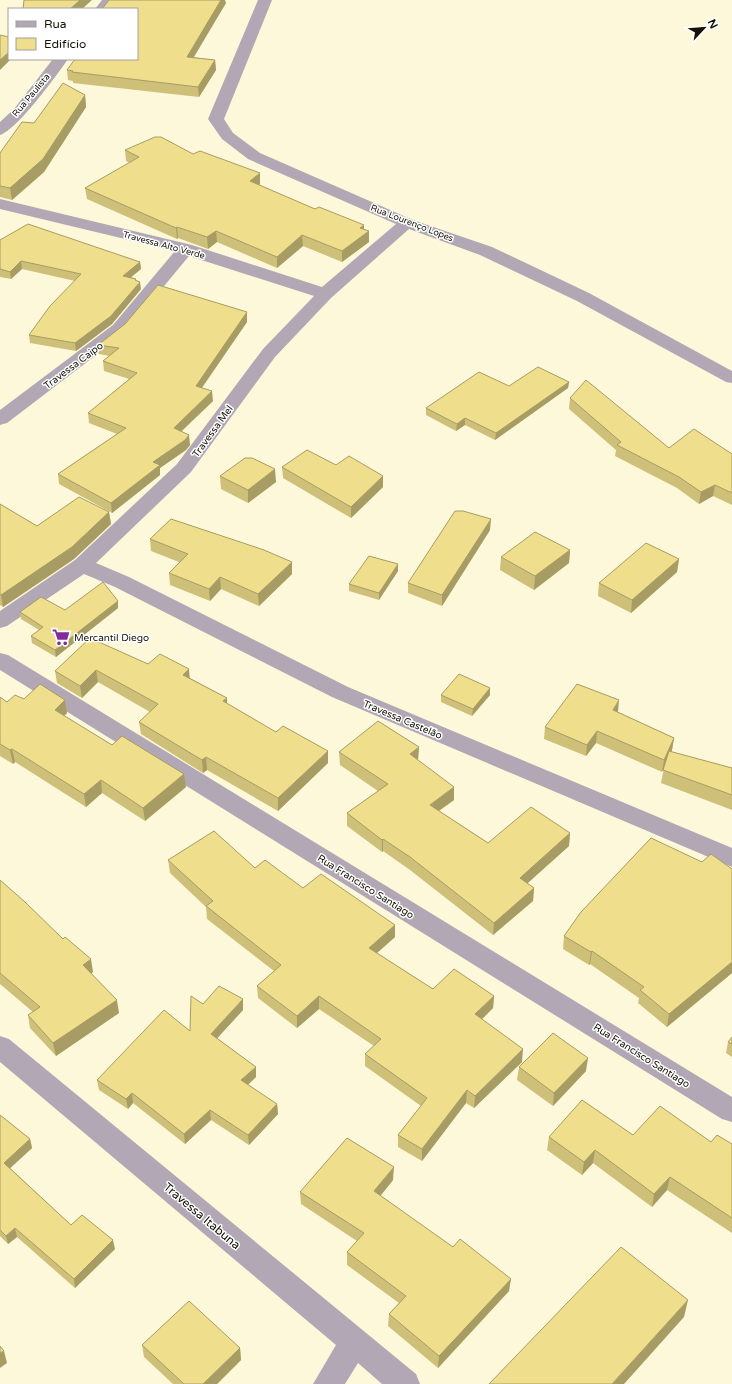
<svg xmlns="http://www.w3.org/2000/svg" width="732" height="1384" font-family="'Varela Round',sans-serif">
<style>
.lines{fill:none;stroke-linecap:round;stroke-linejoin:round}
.street{fill:#b2a8b5;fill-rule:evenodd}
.wall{fill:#cec079}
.shaded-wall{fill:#a79c63}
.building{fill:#efdf8d;stroke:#a79c63}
.labels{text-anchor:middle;stroke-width:3;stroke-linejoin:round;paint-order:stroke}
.far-street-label{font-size:9px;fill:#151306;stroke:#fff}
.street-label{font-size:10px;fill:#151306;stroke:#fff}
.poi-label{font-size:10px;fill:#151306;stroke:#fff;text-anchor:start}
.near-street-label{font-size:12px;fill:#151306;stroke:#fff}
</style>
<rect width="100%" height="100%" fill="#fef8da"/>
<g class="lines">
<g class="street">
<path d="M102,0H116L109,9H95Z"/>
<path d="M258,0H272L224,119L233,133L260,153L413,220L492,247L589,293L732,371V383L726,382L577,301L480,255L409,229L331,298L275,357L191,472L96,563L129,577L348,687L732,848V867L332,697L115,587L84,574L7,626L0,628V611L75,560L177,464L263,349L314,296L189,256L125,333L7,423L0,425V410L113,325L175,251L0,209V199L192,245L322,287L396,224L248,159L222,139L208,119Z"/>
<path d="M53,59H68C57,75 17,130 0,135V122L14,109Z"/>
<path d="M0,653L8,655L732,1097V1122L722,1119L0,670Z"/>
<path d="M0,1036L9,1039L416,1374L420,1384H382L358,1363L345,1384H313L336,1345L0,1062Z"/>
</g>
</g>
<g class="wall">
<path d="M226,3L193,57L215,60L216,70L199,97L73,83V81L68,80L67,70L137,59Z"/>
<path d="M85,95L86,107L44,172L12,200L0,197V153L34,123Z"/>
<path d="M125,150L193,154L260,184L259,185L315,209L369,231V242L342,262L303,246L277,268L217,242L208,249L178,238L177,239L87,199L85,188L130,163L126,161Z"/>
<path d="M0,240L140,262L141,269L131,277L136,279V281L141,289L112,324L76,351L30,343L29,335L75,281L22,269L11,279L0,277Z"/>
<path d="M247,312V322L202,388L213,401L182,431L190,445L186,450L160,468V475L112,513L59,484L58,474L117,434L89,423L88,413L129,379L104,371L103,361L109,356L99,354L98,345Z"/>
<path d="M569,382L568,388L495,440L465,425L456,431L426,415V408L509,386Z"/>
<path d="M570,398L669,448L732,454V505L713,496L699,504L677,488L615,456L616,450L569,409Z"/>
<path d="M336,465L383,487L351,518L283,478L282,467Z"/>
<path d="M220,476L276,482L248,503L221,489Z"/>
<path d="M0,504L37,526L109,512L111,524L74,559L3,607L0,605Z"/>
<path d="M490,530L442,606L408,593V583Z"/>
<path d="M150,539L292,574L259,606L221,589L210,601L170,585L169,573L179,562L151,551Z"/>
<path d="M570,550L569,563L534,590L500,570L501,557Z"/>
<path d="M679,559L677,572L631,613L598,596L599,583Z"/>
<path d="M398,564V571L379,600L349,591V584Z"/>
<path d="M118,601V608L56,657L32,643L31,636L39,630L21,619L20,612L65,610Z"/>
<path d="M148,664L190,678L227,698V704L328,763L278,811L207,770L203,773L141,734L139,722L150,712L98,682L82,698L57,683L55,671Z"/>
<path d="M490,688V695L472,716L441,702V695Z"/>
<path d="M0,697L7,702L24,699L65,700L67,713L64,716L112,745L186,787L145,821L102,793L86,807L15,762L13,764L0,756Z"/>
<path d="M618,712L674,738L672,750L671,752L732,768V810L661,783L664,768L662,772L596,743L586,756L544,739L545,727Z"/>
<path d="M419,747L418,760L454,800L439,811L488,843L570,833L569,846L527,883L534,888L533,901L493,935L410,870L383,851L382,852L347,826V813L378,791L340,765L339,752Z"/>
<path d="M168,860L255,868L303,888L395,925V937L377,953L433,989L494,996L493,1008L482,1019L522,1062L474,1108L466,1103L422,1161L398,1147V1135L421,1106L365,1066V1054L374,1046L319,1009L297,1028L258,998L257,986L274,971L207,919L206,907L170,873Z"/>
<path d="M702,862L732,869V973L667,1027L638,1003L639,998L590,964L589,965L563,949L564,936Z"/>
<path d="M0,880L93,972L91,973L119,1013L56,1056L30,1028L28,1015L33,1012L0,984Z"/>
<path d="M203,1004L243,1010L217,1038L256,1067V1077L248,1085L277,1104L278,1114L249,1145L211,1120L185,1144L133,1103L128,1109L99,1090L97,1080L190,1031Z"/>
<path d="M732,1037V1057L726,1053L728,1042Z"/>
<path d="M519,1067L586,1071L553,1106L517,1080Z"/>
<path d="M0,1115L30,1139L32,1148L10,1168L71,1225L115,1249L75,1288L17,1237L8,1244L0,1236Z"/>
<path d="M633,1135L732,1144V1233L667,1190L652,1207L593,1163L582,1175L547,1150L549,1137Z"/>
<path d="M393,1180L380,1196L509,1291L438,1368L388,1326L389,1314L399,1303L347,1265V1252L357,1241L301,1204L300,1192Z"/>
<path d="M142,1345L240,1348L241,1360L217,1384H173L144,1357Z"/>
</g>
<g class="shaded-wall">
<path d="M80,0H92L82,9H70Z"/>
<path d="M221,0H225L226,3L188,67L187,57Z"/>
<path d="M9,52V59H11L0,70V60Z"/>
<path d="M215,60L216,70L199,97L198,87Z"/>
<path d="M85,95L86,107L44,172L12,200L10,188Z"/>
<path d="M260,173V184L250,192V181Z"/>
<path d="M364,225V235L369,231V242L342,262V251L360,228Z"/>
<path d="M177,227L178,238L177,239L176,228Z"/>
<path d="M216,231L217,242L208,249L207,237Z"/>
<path d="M302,235L303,246L277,268V257Z"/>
<path d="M21,261L22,269L11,279L10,272Z"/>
<path d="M140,262L141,269L124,283L123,276Z"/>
<path d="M136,279L137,286L140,282L141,289L112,324L76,351L75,343Z"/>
<path d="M247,312V322L196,396V386Z"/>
<path d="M569,382L568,388L495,440L496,433Z"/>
<path d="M212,391L213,401L175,437L174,428Z"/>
<path d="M465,418V425L456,431L457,424Z"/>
<path d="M189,435L190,445L186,450L160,468V475L112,513L111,503L153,462Z"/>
<path d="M275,469L276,482L248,503V490Z"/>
<path d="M383,476V487L351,518V507Z"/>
<path d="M715,485L713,496L699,504L701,492Z"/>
<path d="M109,512L111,524L74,559L3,607L1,595Z"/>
<path d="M491,519L490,530L442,606V595Z"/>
<path d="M570,550L569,563L534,590L535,576Z"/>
<path d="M679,559L677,572L631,613L632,600Z"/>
<path d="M292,562V574L259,606L258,594Z"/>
<path d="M398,564V571L379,600V593Z"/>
<path d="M220,577L221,589L210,601L209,589Z"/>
<path d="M118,601V608L56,657L55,650Z"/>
<path d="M189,669L190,682L183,675Z"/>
<path d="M96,670L98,682L82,698L80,686Z"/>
<path d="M490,688V695L472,716L473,709Z"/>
<path d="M227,698V710L223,701Z"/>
<path d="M65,700L67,713L57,723L55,710Z"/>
<path d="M619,700L618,712L613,710Z"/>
<path d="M597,731L596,743L586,756L587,745Z"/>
<path d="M674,738L672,750L662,772L664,760Z"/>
<path d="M419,747L418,760L410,767V754Z"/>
<path d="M12,749L15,762L13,764L10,750Z"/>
<path d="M328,751V763L278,811V798Z"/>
<path d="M206,757L207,770L203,773L202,760Z"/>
<path d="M184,774L186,787L145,821L143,808Z"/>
<path d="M101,780L102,793L86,807L84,794Z"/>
<path d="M454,787V800L430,817V805Z"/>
<path d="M570,833L569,846L519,891L520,878Z"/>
<path d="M383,839V851L382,852V840Z"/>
<path d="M534,888L533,901L493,935L494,923Z"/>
<path d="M395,925V937L369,960V948Z"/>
<path d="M592,951L590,964L589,965L591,952Z"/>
<path d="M91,959L93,972L85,978L83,965Z"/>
<path d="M732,962V973L667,1027L669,1014Z"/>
<path d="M319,996V1009L297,1028V1016Z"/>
<path d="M494,996L493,1008L474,1027L475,1014Z"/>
<path d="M243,999V1010L212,1044L211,1034Z"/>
<path d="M117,1000L119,1013L56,1056L53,1043Z"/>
<path d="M523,1049L522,1062L474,1108L475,1096Z"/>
<path d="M588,1058L586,1071L553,1106L554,1093Z"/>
<path d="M256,1067V1077L242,1090L241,1080Z"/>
<path d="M467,1090L466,1103L422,1161V1149Z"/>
<path d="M132,1093L133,1103L128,1109L126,1099Z"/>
<path d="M277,1104L278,1114L249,1145L248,1135Z"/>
<path d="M210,1110L211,1120L185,1144L184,1134Z"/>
<path d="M30,1139L32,1148L6,1172L4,1163Z"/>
<path d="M595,1150L593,1163L582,1175L584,1162Z"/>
<path d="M394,1167L393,1180L374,1204V1191Z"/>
<path d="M670,1177L667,1190L652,1207L654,1194Z"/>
<path d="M15,1228L17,1237L8,1244L6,1236Z"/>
<path d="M113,1240L115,1249L75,1288L74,1279Z"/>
<path d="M511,1279L509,1291L438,1368L439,1356Z"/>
<path d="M688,1300L684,1317L624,1384H612Z"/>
<path d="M240,1348L241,1360L217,1384H203Z"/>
<path d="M4,1351L7,1363L0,1368V1353Z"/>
</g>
<g class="building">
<path d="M24,0H80L70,9H23Z"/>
<path d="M109,0H221L187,57L215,60L198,87L72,72L73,71L67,70L75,59H137V9H102Z"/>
<path d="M0,35L9,37V52L0,60Z"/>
<path d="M63,83L85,95L43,159L10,188L0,186V153L22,122L34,123Z"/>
<path d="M155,137H161L193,154L200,151L260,173L250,181L315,209L319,207L364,225L360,228L369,231L342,251L302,235L277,257L216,231L207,237L177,227L176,228L85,188L139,157L125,150Z"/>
<path d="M28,224L140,262L123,276L136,279L135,280L140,282L111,316L75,343L29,335L50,306L81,274L21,261L10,272L0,269V240Z"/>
<path d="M158,285L247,312L196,386L212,391L174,428L189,435L185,440L153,462L160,465L111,503L58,474L126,428L88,413L137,373L103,361L119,348L98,345L125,324Z"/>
<path d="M538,367L569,382L496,433L465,418L457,424L426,408L479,372L509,386Z"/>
<path d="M586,380L669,448L694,429L732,454V493L715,485L701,492L679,477L617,445L621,442L570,398Z"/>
<path d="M307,450L336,465L349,456L383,476L351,507L282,467Z"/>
<path d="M245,458H252L275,469L248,490L220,476Z"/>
<path d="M79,497L109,512L72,547L1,595H0V504L37,526Z"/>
<path d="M455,511H463L491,519L442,595L408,583Z"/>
<path d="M171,519L264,550L292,562L258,594L220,577L209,589L169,573L188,554L150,539Z"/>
<path d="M535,532L570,550L535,576L501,557Z"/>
<path d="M646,543L679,559L632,600L599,583Z"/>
<path d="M369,556L398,564L379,593L349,584Z"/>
<path d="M103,582L118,601L55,650L31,636L43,627L20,612L41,597L65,610Z"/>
<path d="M90,638L148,664L160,654L189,669L183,675L227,698L223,701L276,732L283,726L328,751L278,798L206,757L202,760L139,722L158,704L96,670L80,686L55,671Z"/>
<path d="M459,674L490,688L473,709L441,695Z"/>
<path d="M40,684L65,700L55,710L112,745L122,736L184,774L143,808L101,780L84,794L12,749L10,750L0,744V697L7,702L15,695L24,699Z"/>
<path d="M577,684L619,700L613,710L674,738L664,760L597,731L587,745L545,727Z"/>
<path d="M378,721L419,747L410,754L454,787L430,805L488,843L531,807L570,833L520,878L534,888L494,923L410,857L383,839L382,840L347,813L388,784L339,752Z"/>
<path d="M669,751L732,768V795L663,770Z"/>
<path d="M214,831L255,868L265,860L303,888L321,874L395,925L369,948L433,989L454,969L494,996L475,1014L523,1049L475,1096L467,1090L422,1149L398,1135L427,1098L365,1054L381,1039L319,996L297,1016L257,986L281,965L206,906L213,901L168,860Z"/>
<path d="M651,838L702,862L711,854L732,869V962L669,1014L640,990L644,987L592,951L591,952L564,936L581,912Z"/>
<path d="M0,880L25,902L63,939L65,937L91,959L83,965L117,1000L53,1043L28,1015L40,1007L0,973Z"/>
<path d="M219,986L243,999L211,1034L256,1067L241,1080L277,1104L248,1135L210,1110L184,1134L132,1093L126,1099L97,1080L164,1010L190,1031L191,996L203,1004Z"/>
<path d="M553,1033L588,1058L554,1093L519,1067Z"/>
<path d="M732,1037V1044L728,1042Z"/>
<path d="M582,1100L633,1135L660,1106L711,1142L717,1135L732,1144V1218L670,1177L654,1194L595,1150L584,1162L549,1137Z"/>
<path d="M0,1115L30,1139L4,1163L71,1225L82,1215L113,1240L74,1279L15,1228L6,1236L0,1230Z"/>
<path d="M347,1138L394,1167L374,1191L453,1247L460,1239L511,1279L439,1356L389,1314L406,1296L347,1252L364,1233L300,1192Z"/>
<path d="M621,1247L688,1300L612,1384H489Z"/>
<path d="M189,1301L240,1348L203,1384H184L142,1345Z"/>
<path d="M0,1346L4,1351L0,1353Z"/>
</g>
<defs>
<g id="supermarket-bare" transform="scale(1.38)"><path d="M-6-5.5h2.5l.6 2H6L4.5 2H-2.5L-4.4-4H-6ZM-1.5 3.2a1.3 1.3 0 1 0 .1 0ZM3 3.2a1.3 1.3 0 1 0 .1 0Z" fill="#822b99" stroke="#fff" stroke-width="2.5" paint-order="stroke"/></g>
</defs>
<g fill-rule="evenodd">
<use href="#supermarket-bare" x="61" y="637"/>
</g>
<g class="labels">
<g class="far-street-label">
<text transform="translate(31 95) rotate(-50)" y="3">Rua Paulista</text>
<text transform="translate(412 223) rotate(21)" y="3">Rua Lourenço Lopes</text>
<text transform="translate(164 245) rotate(15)" y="3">Travessa Alto Verde</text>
</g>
<g class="street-label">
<text transform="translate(73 365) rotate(-37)" y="4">Travessa Caipo</text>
<text transform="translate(212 431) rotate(-54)" y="4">Travessa Mel</text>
<text transform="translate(403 719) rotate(23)" y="4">Travessa Castelão</text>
<text transform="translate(366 886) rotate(32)" y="4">Rua Francisco Santiago</text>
<text transform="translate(642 1055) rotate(32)" y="4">Rua Francisco Santiago</text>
</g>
<g class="poi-label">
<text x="74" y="641">Mercantil Diego</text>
</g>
<g class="near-street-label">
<text transform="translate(202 1216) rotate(40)" y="4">Travessa Itabuna</text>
</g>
</g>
<rect x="8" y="8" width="130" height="52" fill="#ffffff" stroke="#a1a19b"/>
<rect x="16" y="21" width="20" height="6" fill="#b2a8b5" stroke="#a1a19b"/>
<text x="44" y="28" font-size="12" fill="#151306">Rua</text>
<rect x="16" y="38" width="20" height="12" fill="#efdf8d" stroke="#a1a19b"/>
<text x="44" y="48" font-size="12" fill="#151306">Edifício</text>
<g transform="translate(704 28) rotate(64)" stroke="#ffffff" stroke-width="3" paint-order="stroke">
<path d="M0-3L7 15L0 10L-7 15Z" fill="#151306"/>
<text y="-6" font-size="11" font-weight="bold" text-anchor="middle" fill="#151306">N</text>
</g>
</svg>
